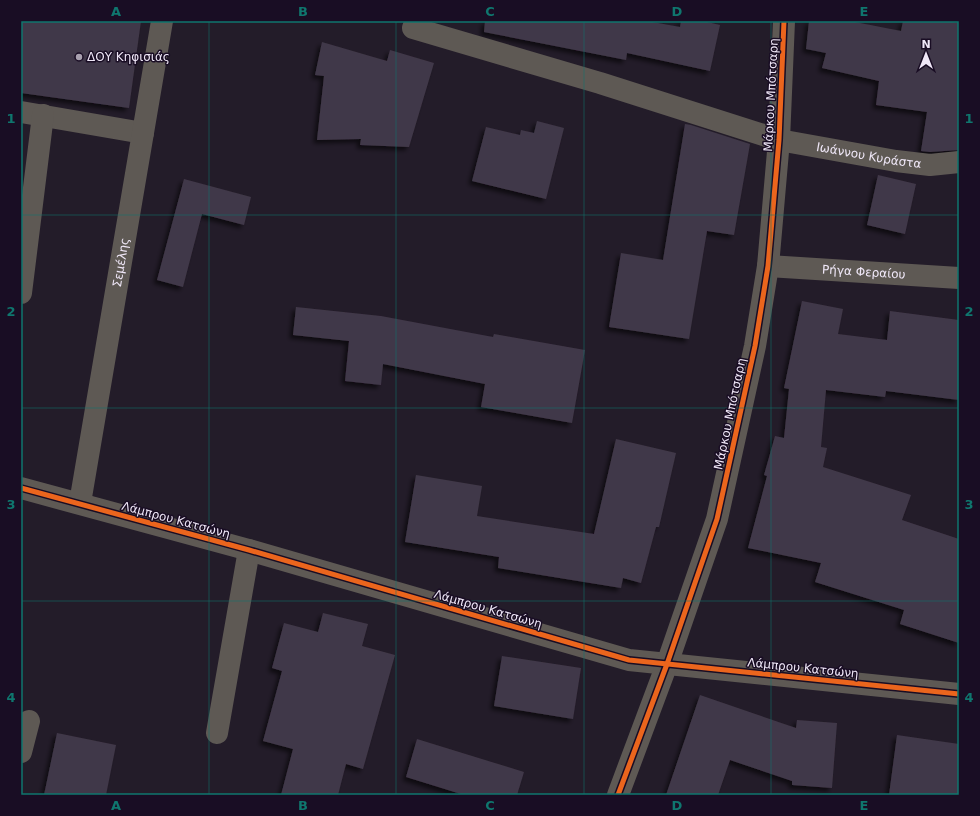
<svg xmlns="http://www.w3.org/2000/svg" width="980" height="816" font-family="'DejaVu Sans',sans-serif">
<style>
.building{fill:#413848;filter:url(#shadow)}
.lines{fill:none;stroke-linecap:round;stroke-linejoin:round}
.minor{stroke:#5e5954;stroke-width:22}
.cycleway-casing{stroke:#190d24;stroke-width:8}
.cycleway{stroke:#eb651d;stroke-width:5}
.grid{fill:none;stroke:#0f766e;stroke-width:1;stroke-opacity:0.55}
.poi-dot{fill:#a8a0af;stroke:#190d24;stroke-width:1.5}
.labels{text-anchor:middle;stroke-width:3;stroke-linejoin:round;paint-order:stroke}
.poi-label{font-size:12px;fill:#efe7f7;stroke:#190d24;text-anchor:start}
.street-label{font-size:12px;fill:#efe7f7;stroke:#190d24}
.neatline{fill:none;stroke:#0f766e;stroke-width:1.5}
.grid-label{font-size:13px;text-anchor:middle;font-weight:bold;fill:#0f766e}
</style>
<defs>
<filter id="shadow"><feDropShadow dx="-3.5" dy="3.5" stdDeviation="2" flood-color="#0009"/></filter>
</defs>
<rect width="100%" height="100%" fill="#231c29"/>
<g class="building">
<path d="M21,21H141L129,108L21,93Z"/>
<path d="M485,21H647L680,27L681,21H703L720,25L710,71L627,53L626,60L484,32Z"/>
<path d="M809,21H850L901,31L903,21H945L959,23V150L930,152L921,151L927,112L876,105L879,81L822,68L826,53L806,49Z"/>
<path d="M322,42L387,61L390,50L434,63L409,147L360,145L361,139L317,140L324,76L315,75Z"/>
<path d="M537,121L564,128L546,199L472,181L486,127L520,135L521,130L534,133Z"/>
<path d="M685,124L691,125L750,144L734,235L707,231L689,339L609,327L621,253L663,260Z"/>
<path d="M878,175L916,184L905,234L867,225Z"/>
<path d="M184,179L251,197L244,225L202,214L183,287L157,280Z"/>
<path d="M802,301L843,309L838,334L887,340L890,311L959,320V400L886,391L885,397L826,390L821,447L827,448L823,467L911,495L902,520L959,539V643L900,624L904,610L815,582L821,563L748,548L767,476L764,475L775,436L784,438L789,389L784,388Z"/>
<path d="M296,307L381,316L493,337L494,334L585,350L572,423L481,407L485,384L383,364L381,385L345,381L349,341L293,335Z"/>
<path d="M616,439L676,453L659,527H656L641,583L623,578L621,588L498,568L499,557L405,542L416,475L482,486L477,516L594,534Z"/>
<path d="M323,613L368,624L362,646L395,655L363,769L346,764L338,795H281L293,749L263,741L282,671L272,668L284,623L318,632Z"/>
<path d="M502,656L581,668L573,719L494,706Z"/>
<path d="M700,695L796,728L797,720L837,723L832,788L792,785V781L730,760L718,795H666Z"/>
<path d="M57,733L116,745L106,795H44Z"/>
<path d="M897,735L959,744V795H889Z"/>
<path d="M417,739L524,772L517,795H464L406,777Z"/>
</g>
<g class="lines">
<g class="minor">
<path id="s1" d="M413,28L600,83L779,140L896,161L930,165L959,162"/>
<path d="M21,112L143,133"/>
<path id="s2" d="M768,266L959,278"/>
<path d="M21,293L43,115"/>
<path d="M21,488L249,550L629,660L959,694"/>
<path id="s3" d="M80,503L162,21"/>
<path d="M217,733L249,550"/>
<path d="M21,752L29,721"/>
<path d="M618,795L667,664L717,519L755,346L768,266L779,140L784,21"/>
</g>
<g class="cycleway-casing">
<g id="cycleway">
<path d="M21,488L249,550L629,660L959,694"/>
<path d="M618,795L667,664L717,519L755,346L768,266L779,140L784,21"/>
</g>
</g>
<use href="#cycleway" class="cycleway"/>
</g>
<path class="grid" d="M209,21V795M396,21V795M584,21V795M771,21V795M21,215H959M21,408H959M21,601H959"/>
<circle class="poi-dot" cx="79" cy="57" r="4"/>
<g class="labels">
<g class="poi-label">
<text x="87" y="61">ΔΟΥ Κηφισιάς</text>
</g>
<g class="street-label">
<text transform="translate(771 95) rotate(-87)" y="4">Μάρκου Μπότσαρη</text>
<text dy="4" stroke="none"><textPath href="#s1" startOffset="474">Ιωάννου Κυράστα</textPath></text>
<text dy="4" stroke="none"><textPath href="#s3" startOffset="244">Σεμέλης</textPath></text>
<text dy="4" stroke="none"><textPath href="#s2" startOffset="96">Ρήγα Φεραίου</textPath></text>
<text transform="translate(730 414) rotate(-78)" y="4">Μάρκου Μπότσαρη</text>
<text transform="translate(176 520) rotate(15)" y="4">Λάμπρου Κατσώνη</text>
<text transform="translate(488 609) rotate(16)" y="4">Λάμπρου Κατσώνη</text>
<text transform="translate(803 668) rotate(6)" y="4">Λάμπρου Κατσώνη</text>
</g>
</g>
<rect width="980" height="816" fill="none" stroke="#190d24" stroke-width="44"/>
<g transform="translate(926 54)" stroke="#190d24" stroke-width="3" paint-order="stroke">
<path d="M0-3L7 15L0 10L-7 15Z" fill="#efe7f7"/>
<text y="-6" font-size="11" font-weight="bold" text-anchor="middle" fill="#efe7f7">N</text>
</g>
<rect x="22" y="22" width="936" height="772" class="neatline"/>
<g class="grid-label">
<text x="116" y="16">A</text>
<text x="303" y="16">B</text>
<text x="490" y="16">C</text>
<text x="677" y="16">D</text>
<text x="864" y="16">E</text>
<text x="11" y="123">1</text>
<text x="969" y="123">1</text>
<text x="11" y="316">2</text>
<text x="969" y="316">2</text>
<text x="11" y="509">3</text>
<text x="969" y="509">3</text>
<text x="11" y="702">4</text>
<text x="969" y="702">4</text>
<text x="116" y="810">A</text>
<text x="303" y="810">B</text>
<text x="490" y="810">C</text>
<text x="677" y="810">D</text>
<text x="864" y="810">E</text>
</g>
</svg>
